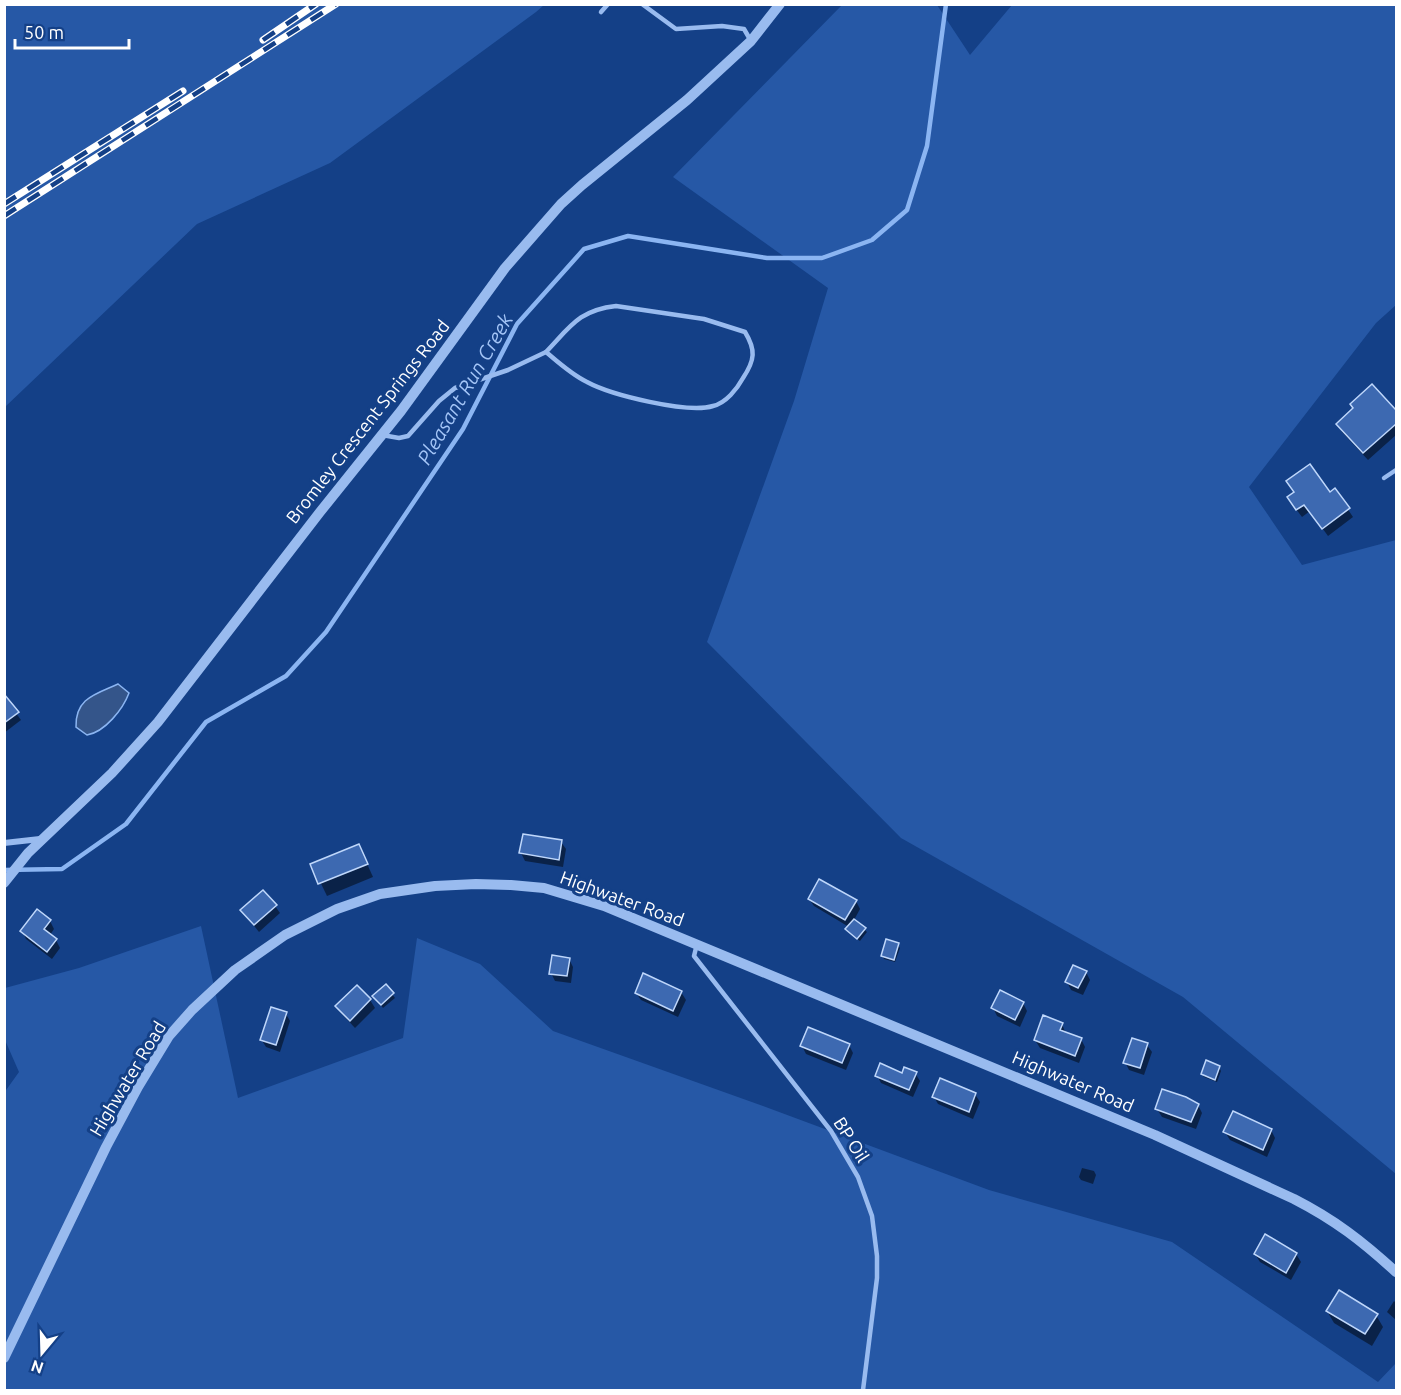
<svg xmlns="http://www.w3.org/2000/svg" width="1401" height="1395" font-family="Ubuntu,sans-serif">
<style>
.green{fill:#2658a6}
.water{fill:#34558a;stroke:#8bb5f2;stroke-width:1.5}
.shadow{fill:#0007}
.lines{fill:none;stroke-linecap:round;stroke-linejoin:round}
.stream{stroke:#8bb5f2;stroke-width:4.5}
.building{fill:#3d69b1;stroke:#bfd7fb;stroke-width:1.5}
.service{stroke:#99bbef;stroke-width:4.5}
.minor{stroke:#99bbef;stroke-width:6}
.tertiary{stroke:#99bbef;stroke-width:10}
.rail-casing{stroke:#fff;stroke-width:7}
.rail{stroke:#144087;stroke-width:4.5;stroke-dasharray:14;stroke-linecap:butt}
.labels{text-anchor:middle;stroke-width:6;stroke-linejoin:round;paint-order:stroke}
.street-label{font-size:18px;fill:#fff;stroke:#144087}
.water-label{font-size:20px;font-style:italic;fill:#a4c5f7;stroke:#144087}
</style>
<rect width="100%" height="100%" fill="#144087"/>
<g class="green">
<path d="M5,4H544V5L536,12L330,163L197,224L5,407Z"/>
<path d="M842,5H937L970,55L1012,5H1396V305L1376,323L1249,487L1302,565L1396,540V1174L1183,997L901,838L707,642L794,401L828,288L673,177Z"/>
<path d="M201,926L238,1098L403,1038L417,938L480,964L553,1031L763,1106L989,1190L1172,1242L1378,1382L1396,1363V1390H5L4,1093L19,1072L5,1040V988L79,968Z"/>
</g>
<path class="water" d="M118,684L129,693C123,709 105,732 87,735L76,727C75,698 96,694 118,684Z"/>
<g class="shadow">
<path d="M1372,386L1396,412V435L1368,460L1342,432L1338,424L1355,409Z"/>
<path d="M1335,490L1353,517L1328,536L1310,511L1302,517L1293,505Z"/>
<path d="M4,697L21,720L4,733Z"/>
<path d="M561,842L566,849L563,867L525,861L521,853Z"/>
<path d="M359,846L373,877L327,896L312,865Z"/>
<path d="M809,899L856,901L860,909L854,920L867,932L860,941L849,933L847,930L849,927L814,906Z"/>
<path d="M275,906L280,913L259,932L242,911Z"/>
<path d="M50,921L54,929L50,935L56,940L60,948L52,959L26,939L22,931Z"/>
<path d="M898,945L900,948L895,962L884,959L882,955Z"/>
<path d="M569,959L573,967L571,983L555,981L551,973Z"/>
<path d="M1086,972L1090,980L1083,995L1071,990L1067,982Z"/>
<path d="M386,986L395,998L383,1008L376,999Z"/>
<path d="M357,987L370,1000L375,1008L355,1028L342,1014L337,1007Z"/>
<path d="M681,992L686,1000L678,1017L641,1000L636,993Z"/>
<path d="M1023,1003L1027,1011L1020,1027L997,1016L993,1008Z"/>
<path d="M286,1014L290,1021L280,1052L266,1047L261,1039Z"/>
<path d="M1062,1024L1066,1034L1081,1039L1085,1047L1079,1063L1040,1048L1035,1040Z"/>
<path d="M849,1045L853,1053L846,1070L806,1054L802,1046Z"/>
<path d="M1147,1045L1152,1052L1144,1075L1129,1070L1125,1062Z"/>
<path d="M1219,1067L1221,1071L1217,1082L1204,1077L1202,1074Z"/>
<path d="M915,1073L920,1081L913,1097L881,1083L877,1075Z"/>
<path d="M975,1094L980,1102L973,1119L938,1104L934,1097Z"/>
<path d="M1198,1105L1202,1113L1196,1129L1162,1117L1157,1109Z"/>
<path d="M1271,1130L1275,1138L1267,1157L1230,1140L1225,1132Z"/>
<path d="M1082,1168L1094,1171L1096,1175L1093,1184L1081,1180L1079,1177Z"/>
<path d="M1255,1254H1296L1301,1262L1291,1280L1260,1262Z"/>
<path d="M1394,1301L1396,1303V1320L1387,1312Z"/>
<path d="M1327,1311L1376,1315L1383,1327L1372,1346L1334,1323Z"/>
</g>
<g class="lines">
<path class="stream" d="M4,870L62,869L126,824L206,722L286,676L326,632L463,429L517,324L584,249L628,236L767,258H822L872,240L907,210L927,146L946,4"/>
</g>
<g class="building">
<path d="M1372,384L1396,410V424L1363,453L1336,424L1353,408L1350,404Z"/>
<path d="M1310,464L1330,492L1335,488L1350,508L1322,529L1304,505L1296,510L1287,497L1294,492L1286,481Z"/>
<path d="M4,694L19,712L4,723Z"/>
<path d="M523,834L562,840L559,860L519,853Z"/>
<path d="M359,844L368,864L318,884L310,864Z"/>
<path d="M819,879L857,900L845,920L808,899Z"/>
<path d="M263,890L277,905L254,925L240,910Z"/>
<path d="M37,909L51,920L44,929L57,939L47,952L20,931Z"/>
<path d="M854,919L866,928L857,939L845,929Z"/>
<path d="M886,939L899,943L894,960L881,956Z"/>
<path d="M552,955L570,958L567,976L549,974Z"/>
<path d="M1073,965L1087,971L1078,988L1065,982Z"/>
<path d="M643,973L682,991L673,1011L635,993Z"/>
<path d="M386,984L394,993L381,1005L372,996Z"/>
<path d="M357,985L371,999L350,1021L335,1006Z"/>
<path d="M1000,990L1024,1002L1015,1020L991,1008Z"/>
<path d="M271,1007L287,1012L276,1045L260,1040Z"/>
<path d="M1043,1015L1063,1023L1060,1030L1082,1038L1075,1056L1034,1040Z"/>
<path d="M808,1027L850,1044L842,1063L800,1046Z"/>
<path d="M1132,1038L1148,1043L1140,1068L1123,1063Z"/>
<path d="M1206,1060L1220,1066L1215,1080L1201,1074Z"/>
<path d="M880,1063L902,1073L904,1067L917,1072L909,1090L875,1076Z"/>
<path d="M940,1078L976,1093L969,1112L932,1097Z"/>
<path d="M1162,1089L1186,1097L1199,1104L1191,1122L1155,1109Z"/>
<path d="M1233,1111L1272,1129L1263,1150L1223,1132Z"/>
<path d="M1265,1234L1297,1253L1286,1273L1254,1254Z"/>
<path d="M1339,1290L1378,1314L1365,1334L1326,1311Z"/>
</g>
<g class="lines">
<g class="service">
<path d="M642,4L676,29L722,26L744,29L751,41"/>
<path d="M601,12L608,4"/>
<path d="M616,306L704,319L745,332C756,350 755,360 743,378C737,389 726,403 713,406C688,414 611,395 587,382C572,375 559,363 546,352C570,327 579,310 616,306Z"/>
<path d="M382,435L399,438L408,436L439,401L455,388L508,370L546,352"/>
<path d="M1384,478L1396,470"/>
<path d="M697,944L694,956L831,1131L858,1177L872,1216L877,1256V1278L863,1390"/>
</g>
<path class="minor" d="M4,843L40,839"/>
<g class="tertiary">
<path d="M4,883L28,853L112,773L158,722L320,512L401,411L505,268L561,204L582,185L687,100L751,41L780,4"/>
<path d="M4,1358L106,1147L138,1087L169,1036L192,1010L235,970L285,935L337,909L380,894L435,886L476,884L511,885L544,888L604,906L1155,1135L1294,1199C1335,1220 1362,1241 1396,1272"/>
</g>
<g class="rail-casing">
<g id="rail">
<path d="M263,40L316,4"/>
<path d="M4,204L183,91"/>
<path d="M4,216L336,4"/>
</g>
</g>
<use href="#rail" class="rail"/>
</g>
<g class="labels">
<g class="street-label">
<text transform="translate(368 422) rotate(-52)" y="6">Bromley Crescent Springs Road</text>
<text transform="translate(622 899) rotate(20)" y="6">Highwater Road</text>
<text transform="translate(128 1079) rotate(-59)" y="6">Highwater Road</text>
<text transform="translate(1073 1082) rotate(23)" y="6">Highwater Road</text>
<text transform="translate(851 1140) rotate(58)" y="6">BP Oil</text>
</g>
<g class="water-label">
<text transform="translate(465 389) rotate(-60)" y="7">Pleasant Run Creek</text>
</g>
</g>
<rect width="1401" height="1395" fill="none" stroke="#ffffff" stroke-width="12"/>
<g transform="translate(42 1353) rotate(199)" stroke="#144087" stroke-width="4.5" paint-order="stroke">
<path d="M0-4.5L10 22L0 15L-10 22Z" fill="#ffffff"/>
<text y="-9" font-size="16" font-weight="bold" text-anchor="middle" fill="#ffffff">N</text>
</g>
<path d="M15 39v9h114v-9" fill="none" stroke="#ffffff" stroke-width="3"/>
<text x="24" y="39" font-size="18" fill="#ffffff" stroke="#144087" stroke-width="4.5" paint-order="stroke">50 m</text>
</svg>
